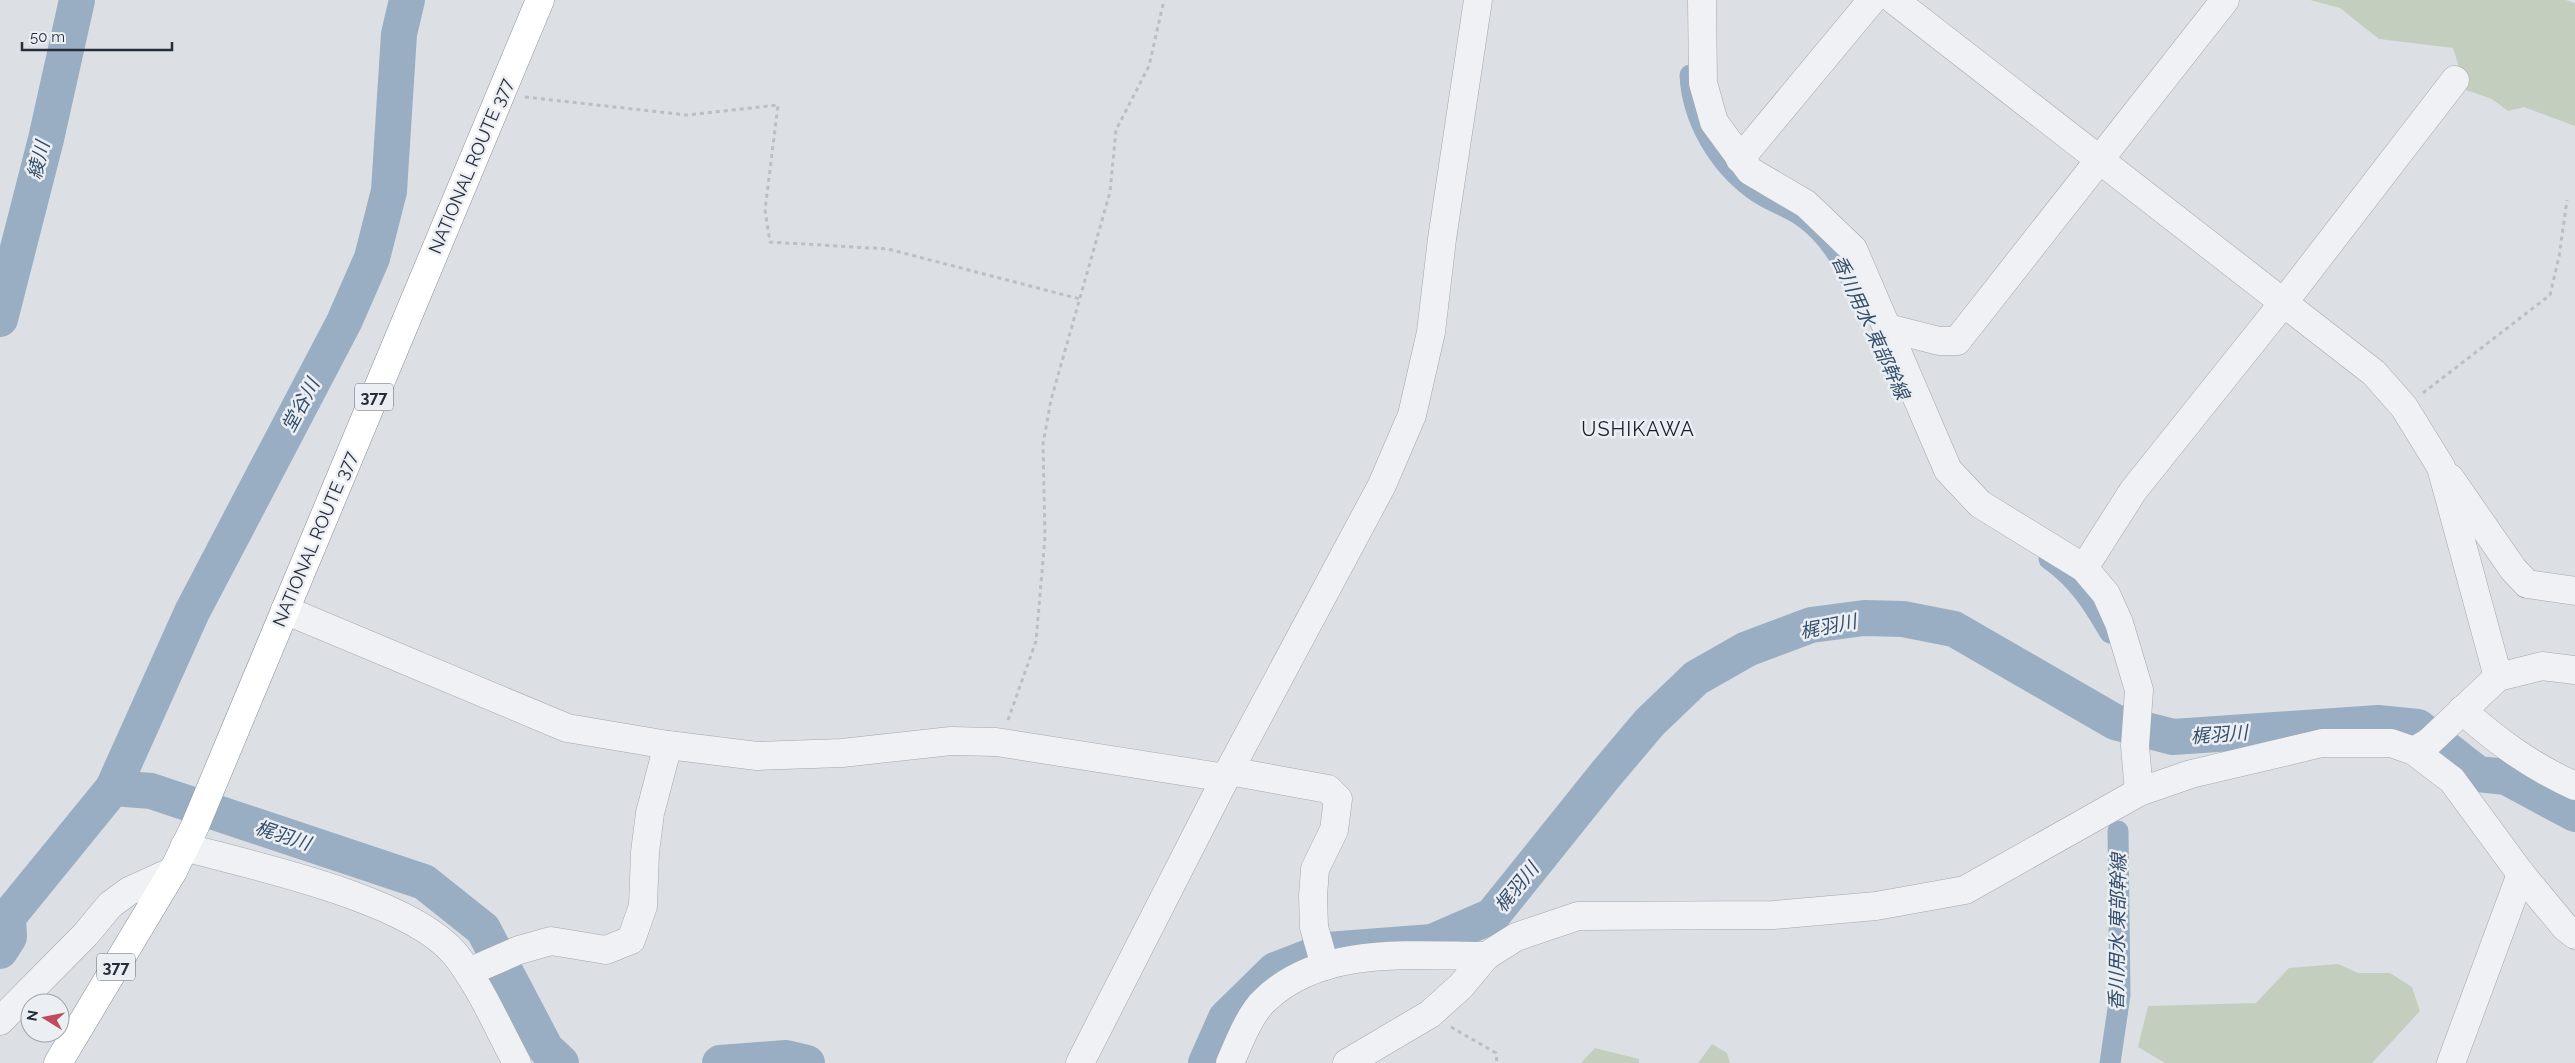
<svg xmlns="http://www.w3.org/2000/svg" width="2575" height="1063" font-family="Raleway,'Noto Sans JP',sans-serif">
<style>
.green{fill:#c3cebe}
.lines{fill:none;stroke-linecap:round;stroke-linejoin:round}
.canal{stroke:#9aaec3;stroke-width:21}
.river{stroke:#9aaec3;stroke-width:36}
.minor-casing{stroke:#a2a7ae;stroke-width:29}
.highway-casing{stroke:#858e9a;stroke-width:29}
.path{stroke:#bbbec4;stroke-width:3;stroke-dasharray:4 4;stroke-linecap:butt}
.minor{stroke:#eff1f4;stroke-width:28}
.highway{stroke:#fff;stroke-width:28}
.labels{text-anchor:middle;stroke-width:5;stroke-linejoin:round;paint-order:stroke}
.shield{fill:#ebeff3;stroke:#626872;stroke-width:1}
.shield-label{font-size:16px;font-weight:bold;fill:#272e3a}
.street-label{font-size:18px;fill:#272e3a;stroke:#ebeff3}
.water-label{font-size:19px;font-style:italic;fill:#354e6a;stroke:#ebeff3}
.quarter-label{font-size:20px;letter-spacing:1px;fill:#1a202b;stroke:#ebeff3}
</style>
<rect width="100%" height="100%" fill="#dce0e5"/>
<g class="green">
<path d="M2310,0H2566L2575,3V126L2524,107L2508,111L2492,99L2466,90L2453,48L2379,39L2340,8Z"/>
<path d="M2338,964L2358,973H2390L2412,987L2420,1011L2372,1063H2165L2138,1047L2148,1006L2256,1003L2289,968Z"/>
<path d="M1712,1044L1727,1053L1730,1063H1698Z"/>
<path d="M1595,1048L1639,1059V1063H1581Z"/>
</g>
<g class="lines">
<g class="canal">
<path d="M1690,75C1692,119 1718,163 1753,189C1768,201 1788,206 1803,217C1827,234 1842,258 1853,284"/>
<path d="M2049,559C2078,579 2093,604 2110,633"/>
<path d="M2110,1063L2120,995L2118,831"/>
</g>
<g class="river">
<path d="M0,319L46,139L77,0"/>
<path d="M113,788L151,791L424,882L483,929L546,1049L561,1063"/>
<path d="M0,951L9,937L8,917L113,788L192,612L344,322L372,258L389,191L399,34L407,0"/>
<path d="M720,1063L786,1058L807,1063"/>
<path d="M1206,1063L1226,1018L1275,970L1327,950L1432,942L1492,916L1606,774L1650,722L1696,678L1747,649L1811,625L1864,618L1903,619L1954,629L2115,722L2173,737L2378,723L2418,727L2478,774L2506,777L2575,814"/>
</g>
<g class="minor-casing">
<g id="minor">
<path d="M1702,0L1703,83L1714,122L1750,171L1806,204L1853,249L1948,470L1980,504L2084,568L2106,594L2119,623L2139,690L2135,746L2139,792"/>
<path d="M1894,0L2374,373L2404,407L2441,467L2498,677"/>
<path d="M1740,159L1872,0"/>
<path d="M1888,328L1939,341H1957L2225,0"/>
<path d="M2450,478L2513,569L2527,584L2575,591"/>
<path d="M2084,568L2133,491L2284,302L2455,80"/>
<path d="M285,610L567,728L668,745L757,756L842,753L951,741L996,742L1226,778"/>
<path d="M2462,710C2498,742 2531,766 2575,786"/>
<path d="M2414,751L2429,742L2498,677L2542,666L2575,670"/>
<path d="M1229,771L1328,789L1338,799L1334,830L1315,869L1313,896L1314,927L1325,966"/>
<path d="M184,847C255,866 409,899 455,954C480,985 498,1028 517,1063"/>
<path d="M469,974L480,967L519,950L551,941L606,950L631,940L643,906L645,852L650,813L668,745"/>
<path d="M0,1021L86,934L110,905L129,891L173,871"/>
<path d="M1080,1063L1229,771L1382,485L1412,415L1431,332L1442,239L1478,0"/>
<path d="M1230,1063C1238,1045 1250,1013 1265,1000C1322,945 1413,956 1486,956"/>
<path d="M1347,1063L1430,1014L1461,986L1486,956L1516,937L1578,916L1774,915L1876,906L1965,890L2139,792L2191,774L2322,743H2391L2414,751L2452,780L2521,874L2565,927L2575,935"/>
<path d="M2451,1063L2521,874"/>
</g>
</g>
<g class="highway-casing">
<path id="highway" d="M58,1063L173,871L195,826L540,0"/>
</g>
<g class="path">
<path d="M525,97L687,115L778,105L765,210L770,242L888,249L1080,299"/>
<path d="M2423,393L2550,295L2559,257L2567,200"/>
<path d="M1008,720L1036,641L1045,537L1043,444L1051,400L1110,192L1116,130L1149,66L1164,0"/>
<path d="M1451,1027L1496,1053L1497,1063"/>
</g>
<use href="#minor" class="minor"/>
<use href="#highway" class="highway"/>
</g>
<g class="labels">
<g class="shield">
<rect x="355" y="383.5" width="38" height="27" rx="4"/>
<rect x="97" y="953.5" width="38" height="27" rx="4"/>
</g>
<g class="shield-label">
<text x="374" y="403">377</text>
<text x="116" y="973">377</text>
</g>
<g class="street-label">
<text transform="translate(471 166) rotate(-67)" y="6">NATIONAL ROUTE 377</text>
<text transform="translate(315 539) rotate(-67)" y="6">NATIONAL ROUTE 377</text>
</g>
<g class="water-label">
<text transform="translate(38 160) rotate(-76)" y="7">綾川</text>
<text transform="translate(1871 327) rotate(65)" y="7">香川用水 東部幹線</text>
<text transform="translate(300 405) rotate(-62)" y="7">堂谷川</text>
<text transform="translate(1828 626) rotate(-11)" y="7">梶羽川</text>
<text transform="translate(2219 734) rotate(-4)" y="7">梶羽川</text>
<text transform="translate(283 835) rotate(18)" y="7">梶羽川</text>
<text transform="translate(1516 887) rotate(-51)" y="7">梶羽川</text>
<text transform="translate(2117 932) rotate(-89)" y="7">香川用水 東部幹線</text>
</g>
<g class="quarter-label">
<text x="1638" y="436">USHIKAWA</text>
</g>
</g>
<g transform="translate(45 1018) rotate(280)"><circle r="24" fill="#ebeff3" stroke="#9da2a9"/>
<path d="M0-4L9 19L0 12L-9 19Z" fill="#c14a5e"/>
<text y="-8" font-size="14" font-weight="bold" text-anchor="middle" fill="#272e3a">N</text>
</g>
<path d="M22 42v8h150v-8" fill="none" stroke="#272e3a" stroke-width="2.5"/>
<text x="30" y="42" font-size="15" fill="#272e3a" stroke="#ebeff3" stroke-width="4" paint-order="stroke">50 m</text>
</svg>
